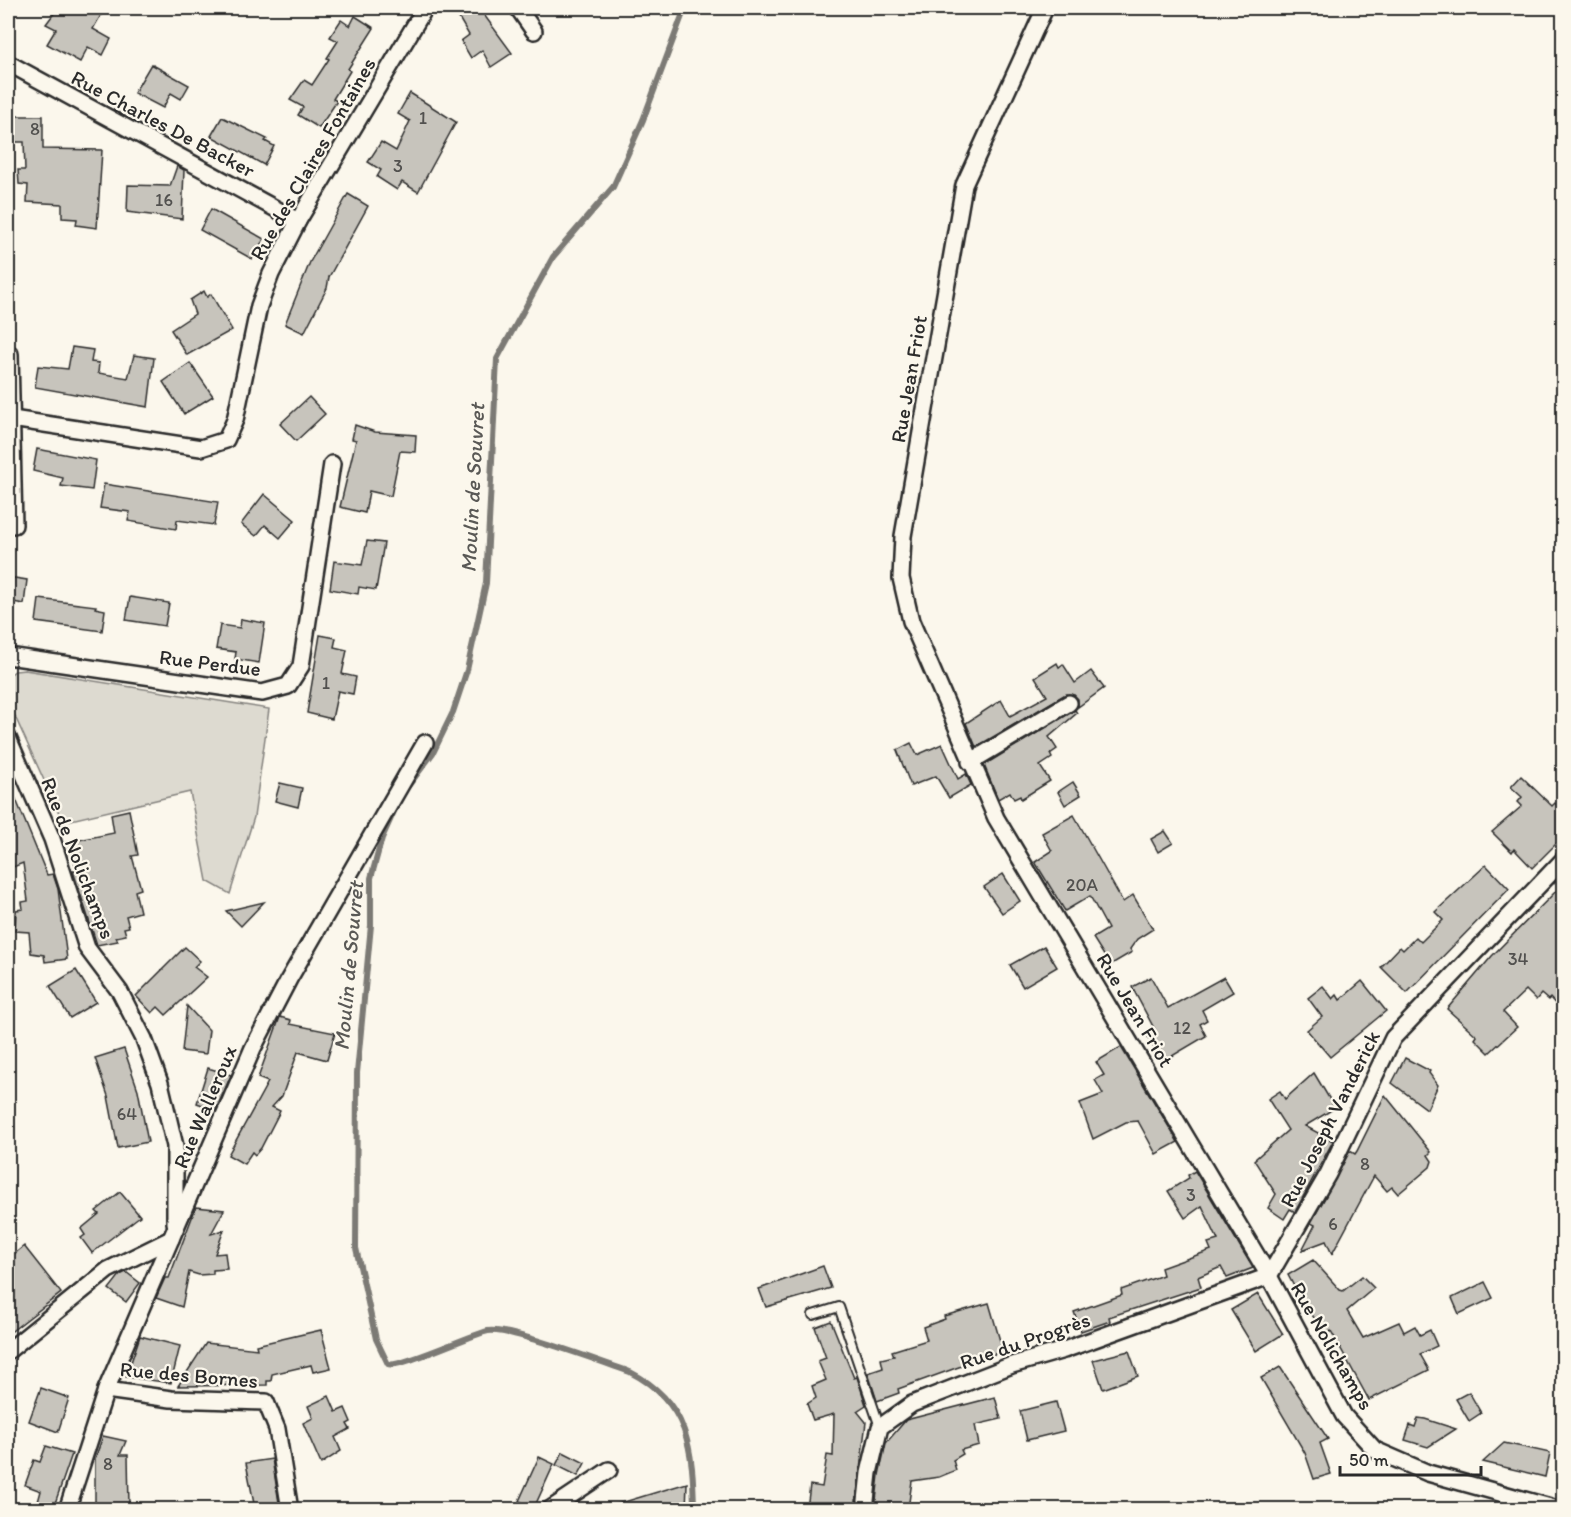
<svg xmlns="http://www.w3.org/2000/svg" width="1571" height="1517" font-family="Itim,sans-serif">
<style>
.green{fill:#dddad0;stroke:#84827e;stroke-width:1.5}
.lines{fill:none;stroke-linecap:round;stroke-linejoin:round}
.stream{stroke:#7b7a75;stroke-width:6}
.building{fill:#c7c4bc;stroke:#2b2b2b;stroke-width:1.5}
.service-casing{stroke:#2b2b2b;stroke-width:12}
.minor-casing{stroke:#2b2b2b;stroke-width:20}
.service{stroke:#fbf7ec;stroke-width:8}
.minor{stroke:#fbf7ec;stroke-width:15}
.labels{text-anchor:middle;stroke-width:4.5;stroke-linejoin:round;paint-order:stroke}
.number-label{font-size:18px;fill:#52514f}
.street-label{font-size:21px;fill:#2b2b2b;stroke:#fbf7ec}
.water-label{font-size:22px;font-style:italic;fill:#5a5956;stroke:#fbf7ec}
</style>
<rect width="100%" height="100%" fill="#fbf7ec"/>
<filter id="ink" filterUnits="userSpaceOnUse"><feTurbulence type="fractalNoise" baseFrequency=".0167" numOctaves="2"/><feDisplacementMap in="SourceGraphic" scale="12" xChannelSelector="R" yChannelSelector="G"/><feConvolveMatrix kernelMatrix="1 2 1 2 8 2 1 2 1" color-interpolation-filters="sRGB"/></filter>
<g filter="url(#ink)">
<path class="green" d="M25,670L269,709L254,817L230,894L207,881L190,792L63,822L8,701V676L15,671Z"/>
<g class="lines">
<g class="stream">
<path d="M409,785L433,753L453,712L467,670L486,583L497,359L553,257L613,187L643,120L685,8"/>
<path d="M396,807L382,838L371,878V925L357,1073L356,1248L376,1339L388,1364C398,1369 470,1335 488,1331C509,1327 604,1363 630,1372C689,1402 693,1450 694,1510"/>
</g>
</g>
<g class="building">
<path d="M58,8H105L93,29L111,39L103,55L88,47L80,62L47,44L56,29L46,24Z"/>
<path d="M453,8H479L512,53L491,67L482,50L471,58L461,41L469,35Z"/>
<path d="M355,16L374,28L348,69L350,71L333,99L337,101L319,128L298,115L303,107L290,100L304,80L312,85L329,59L327,58L338,41L330,37L341,20L350,26Z"/>
<path d="M151,64L189,85L181,99L171,93L163,108L134,93Z"/>
<path d="M410,93L456,122L418,192L402,182L397,190L377,177L381,170L368,162L381,142L396,151L410,121L398,114Z"/>
<path d="M8,116H43V149L102,150L97,228L76,225L77,219L62,218V204L27,202L28,185L19,184L18,170H25L24,142H8Z"/>
<path d="M222,117L267,139L265,141L274,146L264,165L211,136Z"/>
<path d="M177,166L184,170L182,219L127,212L128,185L170,186Z"/>
<path d="M348,194L368,206L329,277L327,288L304,333L285,324L310,262Z"/>
<path d="M211,209L264,239L252,259L200,230Z"/>
<path d="M204,291L207,297L211,294L232,330L187,355L171,330L195,314L190,300Z"/>
<path d="M72,347L93,350L91,362L99,363L98,373L128,378L134,355L154,358L148,407L35,387L38,366L68,369Z"/>
<path d="M190,363L213,396L184,414L163,382Z"/>
<path d="M309,397L325,414L296,441L280,424Z"/>
<path d="M355,425L375,432L416,435L415,452L400,451L391,496L369,491L365,513L340,507L356,440L352,439Z"/>
<path d="M37,449L96,460L92,490L61,486L63,478L33,471Z"/>
<path d="M104,484L218,502L214,525L177,520L176,529L128,521L130,512L100,508Z"/>
<path d="M264,494L295,520L280,538L265,525L256,536L241,524Z"/>
<path d="M367,541L384,543L376,590L359,587L358,594L330,589L334,561L362,565Z"/>
<path d="M8,577L27,580L24,604L8,601Z"/>
<path d="M130,597L169,603L165,626L126,620Z"/>
<path d="M39,599L96,606L95,608L105,610L102,631L36,622Z"/>
<path d="M241,619L265,623L259,663L235,659L236,652L216,649L220,625L240,628Z"/>
<path d="M320,635L336,638L334,647L347,650L342,674L356,677L353,694L338,691L332,719L307,713Z"/>
<path d="M1057,663L1059,667L1063,664L1075,683L1091,671L1104,688L1078,707V699L1074,695H1064L976,747L966,723L1001,700L1010,716L1047,696L1035,677Z"/>
<path d="M1075,710L1077,713L1049,737L1057,749L1050,754L1052,758L1040,766L1050,781L1021,799L1020,796L1014,799L1010,792L998,799L984,765Z"/>
<path d="M911,743L917,755L942,744L958,779L966,774L971,785L949,798L936,776L911,786L897,750Z"/>
<path d="M1521,776L1552,806L1555,803L1563,811V837L1532,868L1514,849L1512,852L1492,832L1522,806L1518,802L1522,797L1511,787Z"/>
<path d="M8,780L47,875L53,874L58,889L67,959L45,962L44,955L31,953L29,932L15,931L16,910L23,909L22,902L28,901L23,863L8,869Z"/>
<path d="M1073,782L1081,795L1065,805L1058,792Z"/>
<path d="M280,783L302,788L298,807L275,801Z"/>
<path d="M129,810L138,855L132,856L141,889L135,891L140,912L126,916L129,927L124,928L126,935L116,937L118,941L97,945L73,871H77L69,842L114,833L111,814Z"/>
<path d="M1074,815L1123,902L1133,895L1153,929L1137,939L1130,949L1132,952L1110,965L1093,938L1108,929L1090,896L1065,911L1035,862L1052,851L1042,833Z"/>
<path d="M1165,831L1173,843L1158,852L1151,839Z"/>
<path d="M1486,865L1509,889L1407,993L1381,967L1400,947L1403,950L1416,937L1421,942L1443,920L1435,912Z"/>
<path d="M1003,874L1020,901L1002,913L984,887Z"/>
<path d="M1563,884V1012L1550,998L1548,1000L1541,994L1536,1000L1526,990L1503,1012L1517,1027L1489,1053L1475,1039L1477,1036L1447,1009L1492,956Z"/>
<path d="M264,902L241,926L226,911Z"/>
<path d="M1044,946L1057,967L1023,987L1010,965Z"/>
<path d="M185,947L200,961L194,967L207,977L166,1015L158,1007L152,1013L136,996Z"/>
<path d="M76,970L96,1002L70,1018L50,986Z"/>
<path d="M1151,977L1168,1008L1224,977L1233,992L1202,1010L1207,1020L1200,1024L1206,1036L1162,1062L1148,1037L1156,1032L1132,987Z"/>
<path d="M1362,981L1386,1011L1330,1057L1307,1030L1322,1017L1308,998L1323,986L1333,999L1337,995L1340,1000Z"/>
<path d="M187,1006L209,1030L206,1054L182,1051Z"/>
<path d="M280,1017L291,1020L290,1024L335,1033L327,1060L298,1052L282,1096L272,1107L280,1111L261,1148L255,1155L252,1152L244,1164L228,1155L268,1082L258,1078Z"/>
<path d="M1121,1047L1178,1142L1156,1154L1138,1121L1126,1122L1093,1139L1080,1103L1103,1094L1095,1080L1104,1075L1096,1062Z"/>
<path d="M124,1049L138,1090L148,1142L118,1148L108,1096L95,1058Z"/>
<path d="M1405,1058L1430,1071L1429,1073L1438,1085L1427,1109L1392,1083Z"/>
<path d="M208,1068L231,1075L216,1110L197,1103Z"/>
<path d="M1314,1073L1335,1108L1305,1126L1333,1141L1295,1212L1290,1209L1284,1219L1268,1208L1276,1194L1254,1160L1288,1130L1268,1099L1280,1091L1285,1099Z"/>
<path d="M1385,1095L1431,1152L1428,1155L1432,1161L1430,1167L1398,1194L1392,1187L1387,1191L1374,1176L1332,1254L1326,1241L1302,1250L1315,1225L1311,1223L1350,1151L1355,1154L1357,1151Z"/>
<path d="M1195,1171L1253,1268L1227,1278L1221,1267L1198,1277L1201,1287L1109,1317L1110,1321L1081,1331L1074,1312L1122,1295L1121,1290L1163,1275L1161,1268L1211,1250L1208,1243L1218,1240L1202,1206L1185,1218L1168,1191L1189,1178L1188,1175Z"/>
<path d="M120,1192L140,1216L92,1253L81,1238L85,1235L81,1229L99,1214L96,1211Z"/>
<path d="M196,1207L224,1210L211,1234L224,1230L215,1254L225,1253L227,1269L213,1270V1274L199,1275L189,1272L182,1307L156,1298L165,1278H169Z"/>
<path d="M24,1246L61,1293L8,1334V1259Z"/>
<path d="M1313,1260L1340,1290L1343,1291L1362,1276L1374,1288L1347,1311L1363,1338L1399,1322L1404,1332L1415,1326L1420,1335L1430,1330L1437,1346L1420,1354L1429,1370L1369,1400L1331,1331L1328,1334L1305,1307L1288,1275Z"/>
<path d="M823,1266L831,1288L766,1307L759,1289Z"/>
<path d="M126,1272L140,1283L126,1302L109,1289L120,1275Z"/>
<path d="M1485,1282L1493,1298L1459,1314L1452,1298Z"/>
<path d="M1258,1294L1283,1334L1256,1351L1231,1310Z"/>
<path d="M989,1303L1003,1351L898,1389L899,1393L877,1401L868,1373L883,1368L881,1359L894,1356L892,1351L927,1340L923,1327L945,1319L944,1316Z"/>
<path d="M831,1321L854,1378L857,1377L866,1405L857,1411L866,1422L855,1509H807L810,1485L822,1487L827,1455L833,1456L834,1414L813,1420L807,1404L816,1398L812,1386L826,1380L818,1361L826,1358L815,1327Z"/>
<path d="M321,1330L331,1368L313,1372L311,1365L272,1374L271,1381H267V1385L178,1386L206,1343L257,1349L256,1345Z"/>
<path d="M140,1336L180,1346L171,1383L126,1377Z"/>
<path d="M1129,1351L1138,1376L1103,1389L1093,1360Z"/>
<path d="M1280,1367L1328,1439L1320,1443L1331,1474L1314,1479L1305,1453L1261,1378Z"/>
<path d="M41,1388L69,1398L58,1432L29,1421Z"/>
<path d="M1469,1392L1481,1413L1469,1421L1456,1399Z"/>
<path d="M329,1396L336,1412L345,1408L351,1422L347,1424L350,1429L335,1437L341,1451L321,1464L303,1423L313,1418L308,1406Z"/>
<path d="M995,1397L1001,1419L975,1425L979,1445L961,1450L963,1454L953,1460L956,1470L939,1477L912,1481L908,1509H875L879,1475L886,1443L906,1420Z"/>
<path d="M1056,1402L1064,1431L1027,1440L1020,1411Z"/>
<path d="M1418,1418L1425,1419L1456,1429L1428,1447L1405,1440L1410,1425L1415,1427Z"/>
<path d="M103,1436L126,1441L120,1455H128L129,1507L95,1509V1459Z"/>
<path d="M1504,1443L1550,1453L1545,1477L1483,1462Z"/>
<path d="M46,1446L72,1454L53,1509H36L41,1491L25,1485L34,1460L40,1462Z"/>
<path d="M563,1452L585,1463L578,1476L556,1465Z"/>
<path d="M539,1457L554,1464L534,1508L519,1501Z"/>
<path d="M272,1459L280,1509H255L246,1463Z"/>
<path d="M687,1483L686,1509H612L611,1506Z"/>
</g>
<g class="lines">
<g class="service-casing">
<path id="service" d="M813,1315L839,1307L880,1427"/>
</g>
<g class="minor-casing">
<g id="minor">
<path d="M518,8L534,31"/>
<path d="M1045,8L964,185L903,536L901,578L911,621L996,818L1269,1276L1344,1416L1375,1450L1428,1473L1561,1510"/>
<path d="M8,63L298,221"/>
<path d="M10,354L14,525"/>
<path d="M12,419L201,448L226,440L235,420L259,306L271,274L298,221L425,8"/>
<path d="M8,656L262,693L288,686L301,666L332,464"/>
<path d="M8,738L52,839L87,948L120,992L144,1039L160,1083L175,1146V1223"/>
<path d="M970,762L1069,703"/>
<path d="M1269,1276L1328,1174L1393,1038L1564,859"/>
<path d="M8,1351L108,1270L171,1239"/>
<path d="M106,1390L171,1399L266,1402L277,1429L290,1510"/>
<path d="M67,1510L106,1390L253,1048L289,979L425,743"/>
<path d="M549,1510L609,1470"/>
<path d="M865,1510L869,1473L880,1427L912,1404L1012,1365L1064,1350L1269,1276"/>
</g>
</g>
<use href="#service" class="service"/>
<use href="#minor" class="minor"/>
</g>
</g>
<g class="labels">
<g class="number-label">
<text x="423" y="124">1</text>
<text x="35" y="135">8</text>
<text x="398" y="172">3</text>
<text x="164" y="206">16</text>
<text x="326" y="689">1</text>
<text x="1082" y="891">20A</text>
<text x="1518" y="965">34</text>
<text x="1182" y="1034">12</text>
<text x="127" y="1120">64</text>
<text x="1365" y="1170">8</text>
<text x="1191" y="1201">3</text>
<text x="1333" y="1230">6</text>
<text x="108" y="1470">8</text>
</g>
<g class="street-label">
<text transform="translate(163 124) rotate(28)" y="7">Rue Charles De Backer</text>
<text transform="translate(313 159) rotate(-60)" y="7">Rue des Claires Fontaines</text>
<text transform="translate(909 379) rotate(-80)" y="7">Rue Jean Friot</text>
<text transform="translate(210 663) rotate(7)" y="7">Rue Perdue</text>
<text transform="translate(78 858) rotate(69)" y="7">Rue de Nolichamps</text>
<text transform="translate(1135 1010) rotate(59)" y="7">Rue Jean Friot</text>
<text transform="translate(205 1107) rotate(-67)" y="7">Rue Walleroux</text>
<text transform="translate(1330 1119) rotate(-63)" y="7">Rue Joseph Vanderick</text>
<text transform="translate(1025 1341) rotate(-19)" y="7">Rue du Progrès</text>
<text transform="translate(1332 1346) rotate(60)" y="7">Rue Nolichamps</text>
<text transform="translate(189 1375) rotate(5)" y="7">Rue des Bornes</text>
</g>
<g class="water-label">
<text transform="translate(472 488) rotate(-87)" y="8">Moulin de Souvret</text>
<text transform="translate(348 966) rotate(-85)" y="8">Moulin de Souvret</text>
</g>
</g>
<rect width="1571" height="1517" fill="none" stroke="#fbf7ec" stroke-width="30"/>
<rect x="15" y="15" width="1541" height="1487" fill="none" stroke="#2b2b2b" stroke-width="2" filter="url(#ink)"/>
<path d="M1340 1466v9h141v-9" fill="none" stroke="#2b2b2b" stroke-width="3"/>
<text x="1349" y="1466" font-size="18" fill="#2b2b2b" stroke="#fbf7ec" stroke-width="4.5" paint-order="stroke">50 m</text>
</svg>
